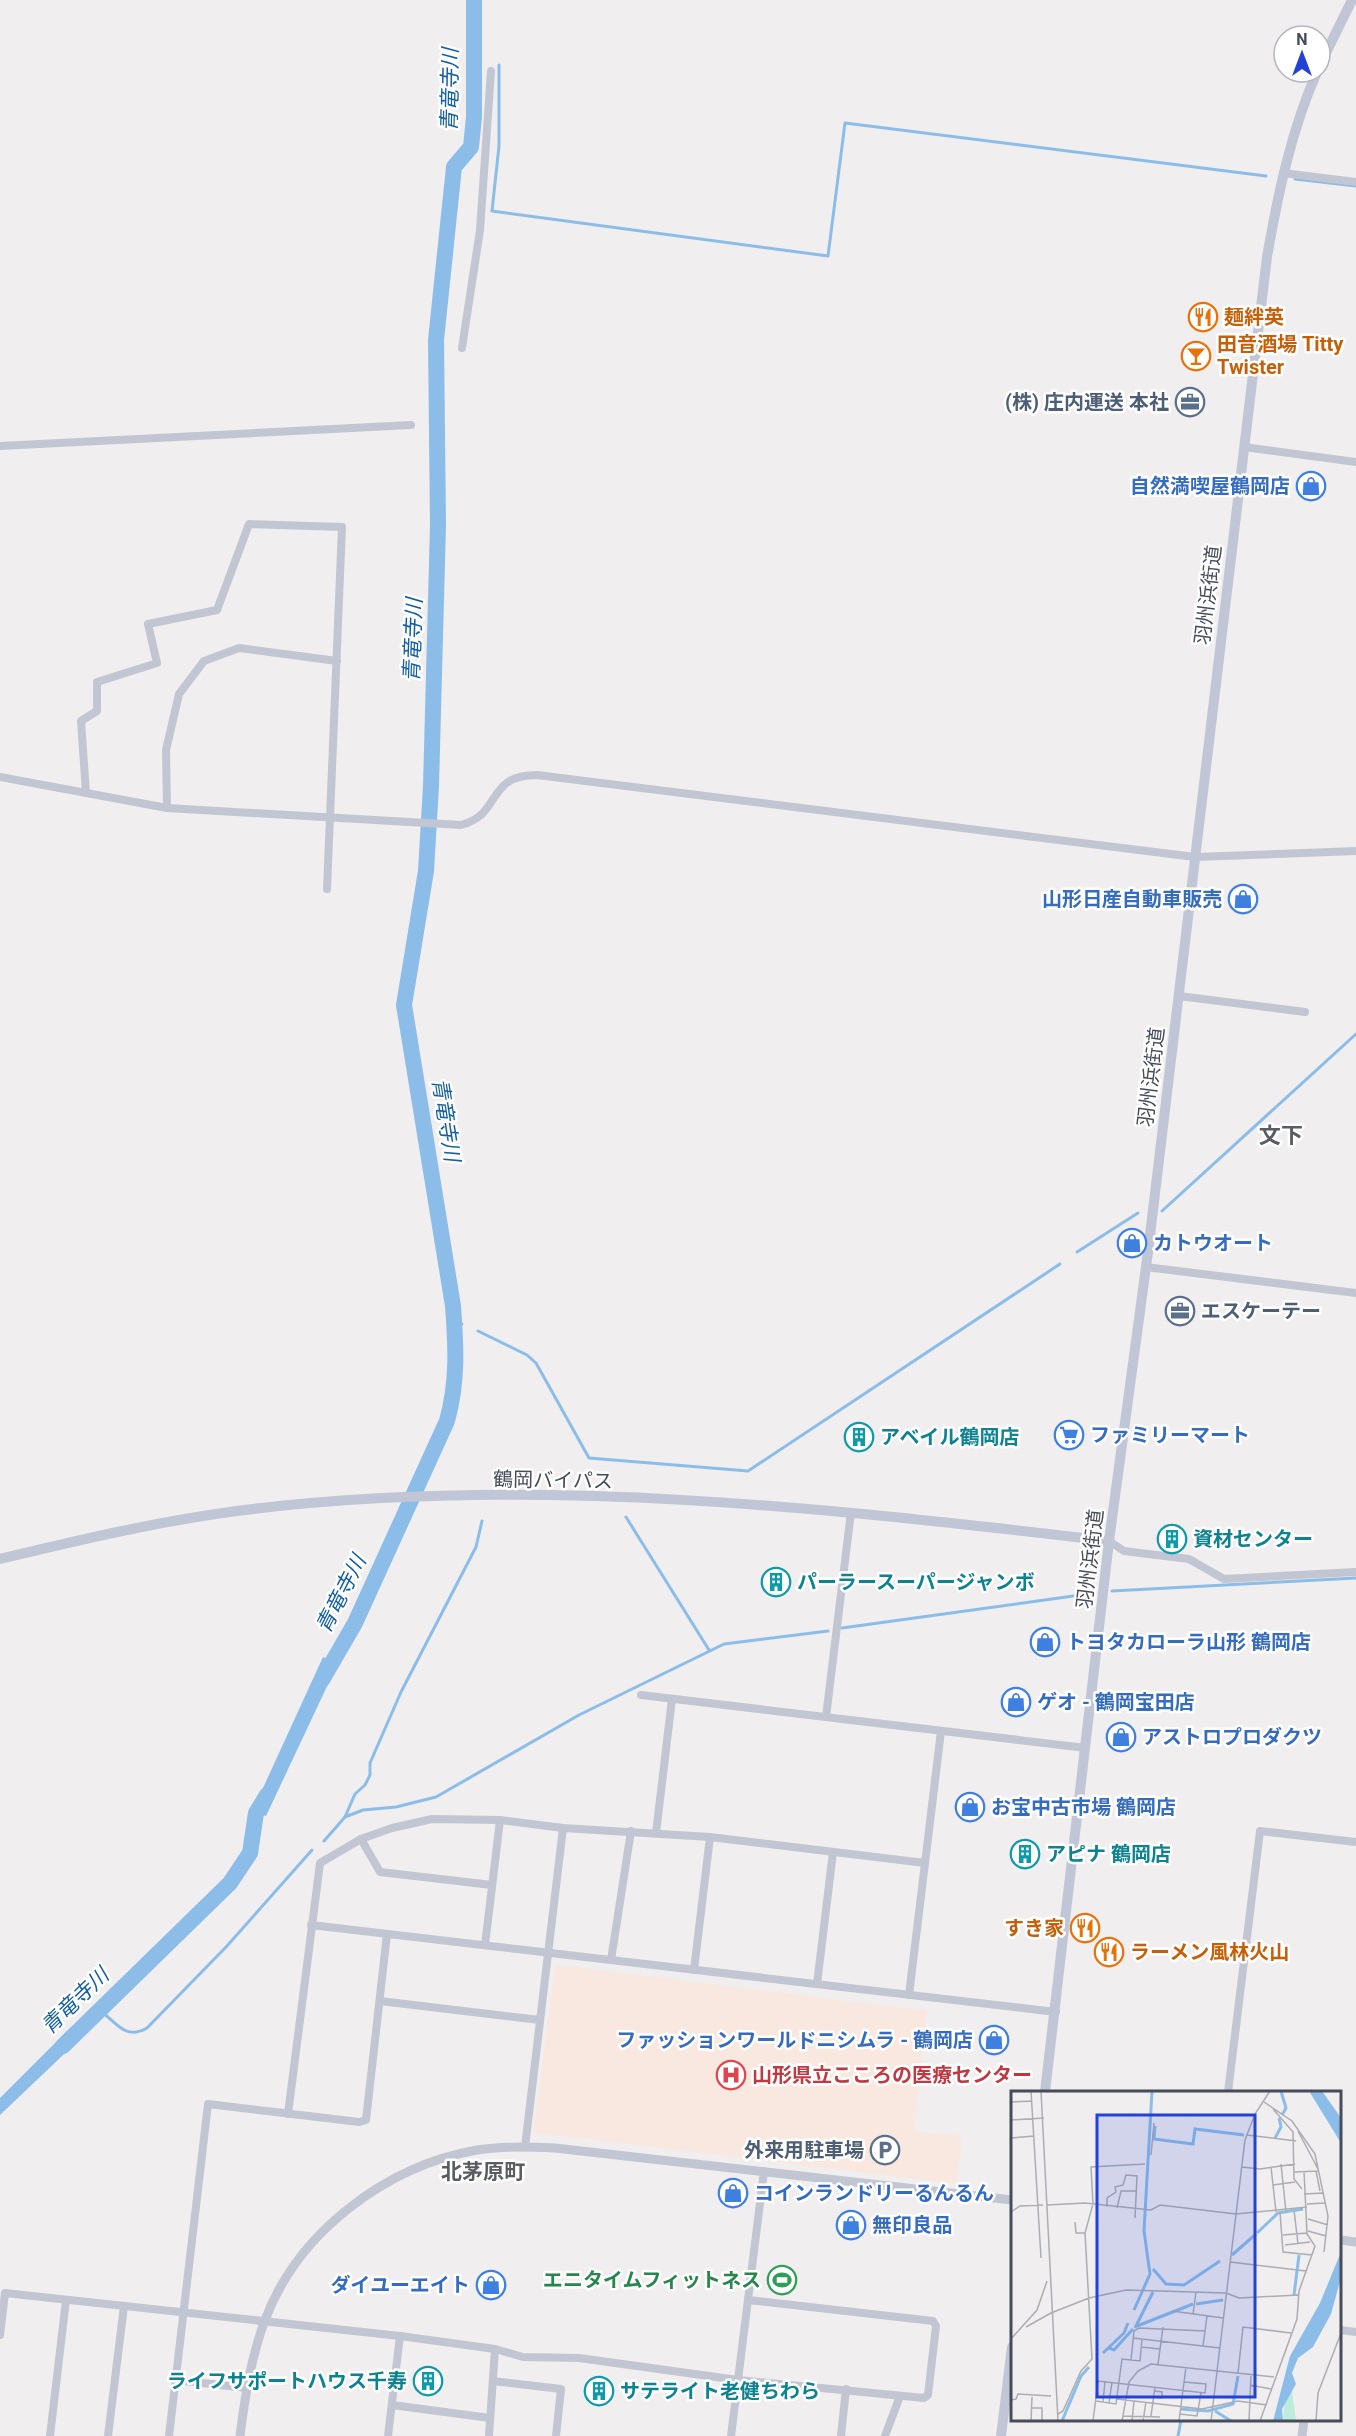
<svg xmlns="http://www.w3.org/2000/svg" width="1356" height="2436" font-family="Roboto,'Noto Sans JP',sans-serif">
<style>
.medical{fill:#f9e8df}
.water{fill:#8cbde8}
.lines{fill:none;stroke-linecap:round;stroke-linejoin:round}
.stream{stroke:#8cbde8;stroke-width:3}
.river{stroke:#8cbde8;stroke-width:16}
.minor{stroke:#c2c6d2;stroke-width:8}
.tertiary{stroke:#c2c6d2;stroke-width:9}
.secondary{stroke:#c1c6d6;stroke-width:10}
.labels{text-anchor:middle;stroke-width:5;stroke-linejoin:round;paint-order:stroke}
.food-label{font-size:20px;font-weight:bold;fill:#c56008;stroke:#fff;text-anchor:start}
.service-label{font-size:20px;font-weight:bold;fill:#4e5e75;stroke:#fff;text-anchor:end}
.shop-label{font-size:20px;font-weight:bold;fill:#366cbe;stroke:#fff;text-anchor:start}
.street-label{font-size:20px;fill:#474c5a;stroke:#fff}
.culture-label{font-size:20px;font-weight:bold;fill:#0d838f;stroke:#fff;text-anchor:start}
.health-label{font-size:20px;font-weight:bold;fill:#be3a42;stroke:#fff;text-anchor:start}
.leisure-label{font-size:20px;font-weight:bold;fill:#27864d;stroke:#fff;text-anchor:end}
.water-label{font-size:21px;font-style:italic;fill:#125fa2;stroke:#fff}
.neighbourhood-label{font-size:21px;font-weight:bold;fill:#5b5c62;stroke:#fff}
.quarter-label{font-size:22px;font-weight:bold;fill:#5b5c62;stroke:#fff}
.inset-river{fill:none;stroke:#8cbde8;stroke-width:3}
.inset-road{fill:none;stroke:#acadb3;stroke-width:1.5}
.view{fill:#2141d7;fill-opacity:0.15;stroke:#2141d7;stroke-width:3}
.inset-edge{fill:none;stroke:#474c5a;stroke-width:3}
</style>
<rect width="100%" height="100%" fill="#f0eeee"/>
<path class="medical" d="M558,1965L927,2011L914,2131L962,2136L957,2184L537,2133L534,2129L555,1969Z"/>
<g class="water">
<path d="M323,1657L338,1663L266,1816L252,1812Z"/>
<path d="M71,2027L82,2037L0,2115V2098Z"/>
</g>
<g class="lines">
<g class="stream">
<path d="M499,65V146L492,211L828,256L845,123L1266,176"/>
<path d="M1295,179L1356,186"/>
<path d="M1162,1211L1356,1034"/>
<path d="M1077,1252L1138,1213"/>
<path d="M454,1320L462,1324"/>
<path d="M478,1331L527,1355L536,1363L589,1458L748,1471L1060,1264"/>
<path d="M626,1517L709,1650"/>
<path d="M1112,1591L1356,1578"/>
<path d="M842,1628L1095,1593"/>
<path d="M345,1817L363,1810L396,1807L436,1797L579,1715L724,1644L828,1631"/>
<path d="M324,1841L345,1817L355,1794L365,1785L370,1775V1763L401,1692L476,1547L482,1521"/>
<path d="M100,2010C117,2024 126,2040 147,2028L227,1946L312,1850"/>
<path d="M1178,2436L1181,2420"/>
</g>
<g class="river">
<path d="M322,1680L355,1623L447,1421C458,1381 456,1346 453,1306L404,1005L426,871L431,786L438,525L436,340L454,167L471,147L474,117V0"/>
<path d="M63,2046L230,1883L250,1853L256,1813L267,1795"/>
</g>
<g class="minor">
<path d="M1283,173L1356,182"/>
<path d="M462,348L480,230L491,71"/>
<path d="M0,446L411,425"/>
<path d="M1244,447L1356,462"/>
<path d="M0,777L167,808L461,825C503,814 485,775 537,775L1195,857L1356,851"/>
<path d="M86,793L81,721L97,711V682L157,663L148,624L217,610L249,524L342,527L327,889"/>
<path d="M167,808L166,750L179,694L204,661L239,648L337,661"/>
<path d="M1179,996L1305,1012"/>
<path d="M1146,1267L1356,1293"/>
<path d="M1109,1541L1124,1551L1189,1559L1224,1579L1356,1572"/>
<path d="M641,1695L1086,1748"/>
<path d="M826,1717L851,1512"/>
<path d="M656,1833L672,1699"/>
<path d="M361,1839L380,1872L492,1885"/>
<path d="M311,1925L1056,2012"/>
<path d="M485,1945L500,1820"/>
<path d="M611,1960L631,1831"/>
<path d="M694,1970L710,1837"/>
<path d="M817,1984L833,1852"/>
<path d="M909,1995L941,1731"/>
<path d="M380,2001L540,2020"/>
<path d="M1228,2092L1260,1831L1356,1842"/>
<path d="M288,2114L320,1863L361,1839L392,1828L432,1819L500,1820L563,1828L710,1837L925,1863"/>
<path d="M525,2147L563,1828"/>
<path d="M1340,2330L1356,2332"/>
<path d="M0,2335L5,2293L400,2336L495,2349L523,2357L579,2358L738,2380L924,2398L928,2395L936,2326L933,2321L748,2300"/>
<path d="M176,2380L246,2388"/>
<path d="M493,2381L561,2389L556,2436"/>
<path d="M392,2405L490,2418"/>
<path d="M50,2436L66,2300"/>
<path d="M108,2436L124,2306"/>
<path d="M169,2436L208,2104L359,2122L366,2120L387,1934"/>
<path d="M388,2436L400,2336"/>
<path d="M489,2436L495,2349"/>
<path d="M731,2436L764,2171"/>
<path d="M841,2436L846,2389"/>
<path d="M885,2436L900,2396"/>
</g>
<g class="tertiary">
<path d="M1340,2240L1356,2242"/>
<path d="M240,2436C245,2396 251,2358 265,2320C298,2232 386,2166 477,2150C503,2146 529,2147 555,2148L1012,2200"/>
<path d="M1302,2436L1304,2420"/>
</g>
<g class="secondary">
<path d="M1320,65L1352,0"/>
<path d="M0,1559C83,1539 168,1519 253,1509C536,1475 828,1508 1109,1541"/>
<path d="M1045,2092L1109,1541L1148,1252L1267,257C1278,194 1291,131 1317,72"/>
<path d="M1001,2436L1012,2347"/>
</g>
</g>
<defs>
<g id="restaurant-ring" transform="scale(1.5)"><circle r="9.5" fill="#fff" stroke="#e8710a" stroke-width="1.5"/><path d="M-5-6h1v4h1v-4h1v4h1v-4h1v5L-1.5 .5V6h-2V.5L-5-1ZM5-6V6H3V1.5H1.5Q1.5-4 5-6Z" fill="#e8710a"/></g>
<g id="bar-ring" transform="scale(1.5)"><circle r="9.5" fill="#fff" stroke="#e8710a" stroke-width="1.5"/><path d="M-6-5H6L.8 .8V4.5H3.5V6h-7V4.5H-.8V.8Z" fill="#e8710a"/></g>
<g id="office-ring" transform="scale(1.5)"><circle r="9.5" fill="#fff" stroke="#5c6f8a" stroke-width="1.5"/><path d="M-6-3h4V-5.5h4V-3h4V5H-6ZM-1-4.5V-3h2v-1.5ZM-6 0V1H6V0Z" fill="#5c6f8a"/></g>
<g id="shop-ring" transform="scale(1.5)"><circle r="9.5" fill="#fff" stroke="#3f7fe0" stroke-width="1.5"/><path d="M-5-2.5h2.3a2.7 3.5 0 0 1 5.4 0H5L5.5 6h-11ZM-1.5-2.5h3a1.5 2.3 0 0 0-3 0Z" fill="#3f7fe0"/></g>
<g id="supermarket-ring" transform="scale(1.5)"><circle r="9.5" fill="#fff" stroke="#3f7fe0" stroke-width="1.5"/><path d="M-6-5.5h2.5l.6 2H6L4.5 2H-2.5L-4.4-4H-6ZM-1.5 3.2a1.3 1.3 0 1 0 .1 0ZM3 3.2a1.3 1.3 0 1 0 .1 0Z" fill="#3f7fe0"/></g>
<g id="building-ring" transform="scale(1.5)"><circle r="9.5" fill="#fff" stroke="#0f9aa8" stroke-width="1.5"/><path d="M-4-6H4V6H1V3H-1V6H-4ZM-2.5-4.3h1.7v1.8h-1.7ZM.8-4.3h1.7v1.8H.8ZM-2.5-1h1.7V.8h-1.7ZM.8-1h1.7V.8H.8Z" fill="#0f9aa8"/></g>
<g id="hospital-ring" transform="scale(1.5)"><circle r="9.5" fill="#fff" stroke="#e0444e" stroke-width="1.5"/><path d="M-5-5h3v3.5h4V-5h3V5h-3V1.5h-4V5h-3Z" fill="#e0444e"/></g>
<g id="parking-ring" transform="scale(1.5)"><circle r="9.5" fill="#fff" stroke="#5c6f8a" stroke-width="1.5"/><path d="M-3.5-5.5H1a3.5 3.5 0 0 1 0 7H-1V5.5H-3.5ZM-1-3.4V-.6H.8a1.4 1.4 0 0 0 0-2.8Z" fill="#5c6f8a"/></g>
<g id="stadium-ring" transform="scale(1.5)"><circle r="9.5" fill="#fff" stroke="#2e9e5b" stroke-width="1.5"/><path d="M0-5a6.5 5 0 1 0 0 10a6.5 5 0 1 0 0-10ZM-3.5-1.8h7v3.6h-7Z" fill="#2e9e5b"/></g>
</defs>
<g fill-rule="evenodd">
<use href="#restaurant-ring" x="1203" y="317"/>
<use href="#bar-ring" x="1196" y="356"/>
<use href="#office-ring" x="1190" y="402"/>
<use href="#shop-ring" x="1311" y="486"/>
<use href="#shop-ring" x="1243" y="899"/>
<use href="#shop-ring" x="1132" y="1243"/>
<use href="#office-ring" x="1180" y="1311"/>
<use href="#supermarket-ring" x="1069" y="1435"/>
<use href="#building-ring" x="859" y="1437"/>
<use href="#building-ring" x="1172" y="1539"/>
<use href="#building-ring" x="776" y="1582"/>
<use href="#shop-ring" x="1045" y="1642"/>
<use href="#shop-ring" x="1016" y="1702"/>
<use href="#shop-ring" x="1121" y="1737"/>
<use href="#shop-ring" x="970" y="1807"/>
<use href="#building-ring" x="1025" y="1854"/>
<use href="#restaurant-ring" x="1085" y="1928"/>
<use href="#restaurant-ring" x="1109" y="1952"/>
<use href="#shop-ring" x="994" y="2040"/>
<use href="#hospital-ring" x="731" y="2075"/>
<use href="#parking-ring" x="885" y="2150"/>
<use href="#shop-ring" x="733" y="2193"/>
<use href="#shop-ring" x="851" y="2225"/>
<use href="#stadium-ring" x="782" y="2280"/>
<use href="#shop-ring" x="491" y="2285"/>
<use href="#building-ring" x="428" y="2381"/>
<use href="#building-ring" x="599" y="2391"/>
</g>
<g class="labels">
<g class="food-label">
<text x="1224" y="324">麺絆英</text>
<text x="1217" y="351">田音酒場 Titty<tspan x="1217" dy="23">Twister</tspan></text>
<text x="1064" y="1935" text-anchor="end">すき家</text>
<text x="1130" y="1959">ラーメン風林火山</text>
</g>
<g class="service-label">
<text x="1169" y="409">(株) 庄内運送 本社</text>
<text x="1201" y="1318" text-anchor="start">エスケーテー</text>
<text x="864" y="2157">外来用駐車場</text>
</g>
<g class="shop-label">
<text x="1290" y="493" text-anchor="end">自然満喫屋鶴岡店</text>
<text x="1222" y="906" text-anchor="end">山形日産自動車販売</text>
<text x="1153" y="1250">カトウオート</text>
<text x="1090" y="1442">ファミリーマート</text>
<text x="1066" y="1649">トヨタカローラ山形 鶴岡店</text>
<text x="1037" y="1709">ゲオ - 鶴岡宝田店</text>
<text x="1142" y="1744">アストロプロダクツ</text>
<text x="991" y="1814">お宝中古市場 鶴岡店</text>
<text x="973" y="2047" text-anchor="end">ファッションワールドニシムラ - 鶴岡店</text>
<text x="754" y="2200">コインランドリーるんるん</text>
<text x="872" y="2232">無印良品</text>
<text x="470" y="2292" text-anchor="end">ダイユーエイト</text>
</g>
<g class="street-label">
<text transform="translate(1208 595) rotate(-83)" y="7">羽州浜街道</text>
<text transform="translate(1151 1077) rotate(-83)" y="7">羽州浜街道</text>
<text transform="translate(553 1480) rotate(1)" y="7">鶴岡バイパス</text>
<text transform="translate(1090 1559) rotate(-83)" y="7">羽州浜街道</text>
</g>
<g class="culture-label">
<text x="880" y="1444">アベイル鶴岡店</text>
<text x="1193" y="1546">資材センター</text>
<text x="797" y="1589">パーラースーパージャンボ</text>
<text x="1046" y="1861">アピナ 鶴岡店</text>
<text x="407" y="2388" text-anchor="end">ライフサポートハウス千寿</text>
<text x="620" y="2398">サテライト老健ちわら</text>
</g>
<g class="health-label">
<text x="752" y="2082">山形県立こころの医療センター</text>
</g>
<g class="leisure-label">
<text x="761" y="2287">エニタイムフィットネス</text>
</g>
<g class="water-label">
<text transform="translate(450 90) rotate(-89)" y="7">青竜寺川</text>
<text transform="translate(413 640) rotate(-88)" y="7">青竜寺川</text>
<text transform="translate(446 1120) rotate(81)" y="7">青竜寺川</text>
<text transform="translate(341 1594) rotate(-63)" y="7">青竜寺川</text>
<text transform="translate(75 2001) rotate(-44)" y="7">青竜寺川</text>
</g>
<g class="neighbourhood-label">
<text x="483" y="2179">北茅原町</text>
</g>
<g class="quarter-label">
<text x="1281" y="1143">文下</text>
</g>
</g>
<g transform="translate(1011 2091)">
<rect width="330" height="330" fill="#f0eeee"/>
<path d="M281,300L285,330H272L274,307Z" fill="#bdecdc"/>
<path d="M298,0H311L330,27V52ZM330,161V187L320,223L302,256L287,267L281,282L285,293L271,318L272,330H262L279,265L309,212Z" fill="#8cbde8"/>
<path class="inset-river" d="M270,0L275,17L271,24M144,35L143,48L182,53L184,38L233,44M264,47L270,36L268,27M246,142L267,122L292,118M221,164L245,143M142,178L155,193L173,194L209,170M283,204L288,164M185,213L212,209M123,219L139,183L133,140L141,0M126,235L182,213M124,237L142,201M98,257L103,259L122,238M289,257L301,238M92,262L113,242L117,232M169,318L197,320L222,313L227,285M204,320L220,330M51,330L70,285L78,276"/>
<path class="inset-road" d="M20,0L30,167M30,0L47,330M0,11L21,10M253,11L281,30L304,63L317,125L313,161M262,18L282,41L283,88L291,98M0,29L33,27M287,40L307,78M236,44L285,50M0,47L23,45M140,64L143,32M270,73L275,121M231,76L249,78L284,73M260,76L265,121M305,80L309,100M283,81L308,80M262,94L284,91M293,103L313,102M296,113L314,112M36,114L74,112L140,119L149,114L225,123L296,116M96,116V107L105,101L104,96L112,94L115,84L126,85L124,127M106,117L110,100H125M283,119L287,153M0,121L9,115L32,114M269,121L272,161L301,164M297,128L317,134M64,131L65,142H74M297,140L315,145M272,144L296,142M274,154L299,151M219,171L295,180M215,202L228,207L287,204M161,220L212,227M40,222L78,207L115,199L215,202M182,223L185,201M15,236L40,222M122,247L209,257M0,248L26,219L36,190M192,255L196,225M130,256L149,258M120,269L123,240L128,237L194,240M147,273L152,236M227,282L232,236L280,242M239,294L260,298M143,306L151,307V301L144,300M106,308L191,318L227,310L256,314M0,309L5,308L7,303L40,305M85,310L105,313L111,268L129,270L131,248M92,311L94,290M98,312L101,291M20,317H31V330M47,323L52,320L70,280L81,268L74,142L82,113L80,76L134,73M169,323L186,325L190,302M112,325L149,326M140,325L144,296M20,330L21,306M82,330L87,290L194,302L195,293L173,291M111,330L118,291L127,280L140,273L263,286M121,330L123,310M132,330L135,311M168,330L175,276M200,330L234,49L244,23L259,0M238,330L240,283M249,330L286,228L288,200L304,155L296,143L293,80M305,330L307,302L330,242"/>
<path class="view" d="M86,24H244V306H86Z"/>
<rect width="330" height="330" class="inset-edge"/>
</g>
<g transform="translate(1302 54)"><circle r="28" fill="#ffffff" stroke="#b5b7bd" stroke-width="1.5"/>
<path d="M0-4.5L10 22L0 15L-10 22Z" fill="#2141d7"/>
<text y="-9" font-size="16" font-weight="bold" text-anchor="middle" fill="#474c5a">N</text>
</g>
</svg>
